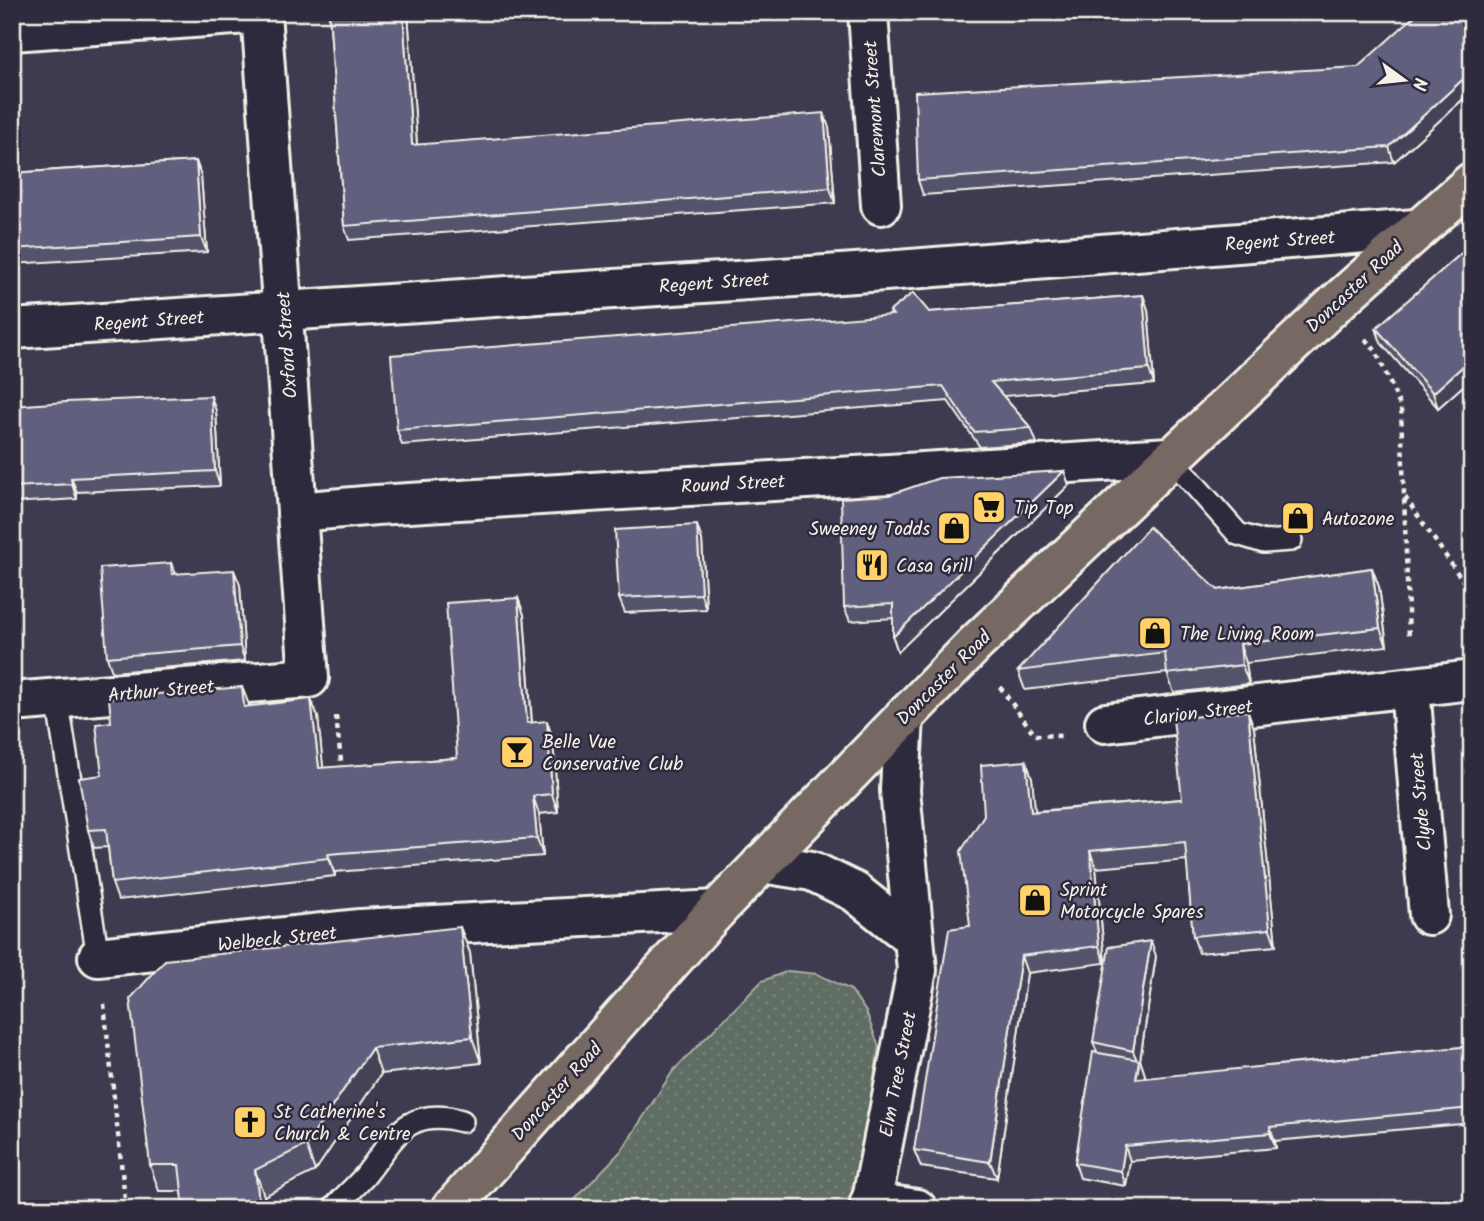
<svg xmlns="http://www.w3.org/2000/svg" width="1484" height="1221" font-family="Kalam,sans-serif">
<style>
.grass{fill:url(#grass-dots);stroke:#aaafa5;stroke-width:2}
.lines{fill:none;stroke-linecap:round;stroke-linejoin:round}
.lane-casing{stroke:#f4f1e8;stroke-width:26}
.street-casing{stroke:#f4f1e8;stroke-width:44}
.highway-casing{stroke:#f4f1e8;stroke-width:44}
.path{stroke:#f4f1e8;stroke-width:4.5;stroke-dasharray:5 5;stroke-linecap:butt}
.lane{stroke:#2f2a3d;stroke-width:21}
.street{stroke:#2f2a3d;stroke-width:38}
.highway{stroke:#766964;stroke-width:38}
.wall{fill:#53536c;stroke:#f4f1e8;stroke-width:2}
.shaded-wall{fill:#444358;stroke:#f4f1e8;stroke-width:2}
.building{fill:#61607e;stroke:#f4f1e8;stroke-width:2}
.labels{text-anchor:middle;stroke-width:5;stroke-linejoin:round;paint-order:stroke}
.street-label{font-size:19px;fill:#f4f1e8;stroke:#2f2a3d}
.poi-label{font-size:19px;fill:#f4f1e8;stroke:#2f2a3d;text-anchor:start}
</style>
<defs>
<pattern id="grass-dots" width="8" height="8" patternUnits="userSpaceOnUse" patternTransform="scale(1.75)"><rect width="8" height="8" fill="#606d62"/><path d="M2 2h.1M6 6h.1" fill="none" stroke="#778278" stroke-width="1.8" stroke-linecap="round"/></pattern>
</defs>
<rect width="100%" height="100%" fill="#3e3a50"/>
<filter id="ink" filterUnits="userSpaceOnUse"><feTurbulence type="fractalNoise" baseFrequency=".0143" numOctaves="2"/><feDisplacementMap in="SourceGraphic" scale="14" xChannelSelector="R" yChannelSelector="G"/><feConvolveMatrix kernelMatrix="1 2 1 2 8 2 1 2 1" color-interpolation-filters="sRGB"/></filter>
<g filter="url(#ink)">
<path class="grass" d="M788,971L817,974L851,990L866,1012L879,1047L852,1209H566L622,1150L673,1071L762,981Z"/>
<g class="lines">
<g class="lane-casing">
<g id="lane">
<path d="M1170,457L1238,534L1264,542L1291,540"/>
<path d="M57,698L98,957"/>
<path d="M333,1209C343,1198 354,1188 364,1177C393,1141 405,1105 462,1121"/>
</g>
</g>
<g class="street-casing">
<g id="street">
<path d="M868,12L881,205"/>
<path d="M12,31L262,13"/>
<path d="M12,329L885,271L1416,229"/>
<path d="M297,512L376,505L1170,457"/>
<path d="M1410,688L1429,915"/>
<path d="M12,702L309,678L261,12"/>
<path d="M1105,723L1472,680"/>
<path d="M762,863L812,871L855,892L914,939"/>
<path d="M98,957L360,929L717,910"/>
<path d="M870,1202L917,1209"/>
<path d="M870,1209L917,970L900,790L904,716"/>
</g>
</g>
<g class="highway-casing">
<path id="highway" d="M451,1209L717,910L976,643L1335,304L1472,182"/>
</g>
<g class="path">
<path d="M1365,339L1376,351L1401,408L1409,639"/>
<path d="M1405,497L1472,594"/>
<path d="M1000,687L1035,735L1061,736"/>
<path d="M336,716L342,770"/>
<path d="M104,1004L126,1209"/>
</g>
<use href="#lane" class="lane"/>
<use href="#street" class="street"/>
<use href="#highway" class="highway"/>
</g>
<g class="wall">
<path d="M329,12H408L417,145L829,128L835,203L349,240L344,226Z"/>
<path d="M1472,12V91L1394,162L923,195L918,180L1358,67Z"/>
<path d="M196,161L201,176L207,252L12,264V173Z"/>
<path d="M1472,244V378L1438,408L1381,343L1376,328Z"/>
<path d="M1143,295L1148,310L1154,384L1003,396L1031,428L1037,443L980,447L948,401L402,445L397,430L891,315L890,311L929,312Z"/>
<path d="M12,406L216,411L220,486L77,492V499L12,503Z"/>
<path d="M1064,471L1069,485L898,652L893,637V618L850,621L844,607L889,495Z"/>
<path d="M702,540L706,609L625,613L619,598Z"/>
<path d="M171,563L176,574L240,585L245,661L112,672L107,657Z"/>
<path d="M1372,568L1379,587L1387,646L1246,663L1249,684L1174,693L1167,673L1025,690L1018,671L1218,590Z"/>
<path d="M518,598L524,615L532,722L553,739L558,812L539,814L543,856L335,872V876L118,900L112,883L108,847L94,848L88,830L102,775L111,722L242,687L249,706L318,717L323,768L457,758Z"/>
<path d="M1254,728L1276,946L1199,953L1193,936L1187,860L1096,868L1105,963L1027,973L997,1178L921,1167L914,1150L970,926L1026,761L1032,778L1035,811L1182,799Z"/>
<path d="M460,927L470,953L481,1063L381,1074L315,1171L264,1196L266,1209H184L182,1191H159L150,1165Z"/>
<path d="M1156,956L1140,1060L1145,1075L1144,1079L1472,1046V1123L1275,1141L1276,1148L1130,1161L1126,1186L1080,1178L1075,1163L1097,1052L1093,1042Z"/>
</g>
<g class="shaded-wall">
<path d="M403,12H408L418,160L412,145Z"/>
<path d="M1472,71V91L1394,162L1389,147Z"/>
<path d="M824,113L829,128L835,203L830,188Z"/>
<path d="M196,161L201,176L207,252L201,237Z"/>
<path d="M1143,295L1148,310L1154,384L1149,369Z"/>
<path d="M1472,358V378L1438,408L1433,393Z"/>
<path d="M211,396L216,411L220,486L215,471Z"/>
<path d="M1064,471L1069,485L898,652L893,637Z"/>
<path d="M71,478L77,492V499L72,484Z"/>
<path d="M697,525L702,540L706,609L701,594Z"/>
<path d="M1372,568L1379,587L1387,646L1380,628Z"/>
<path d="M234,570L240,585L245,661L240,646Z"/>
<path d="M518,598L524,615L533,740L527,723Z"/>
<path d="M1240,644L1246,663L1249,684L1242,665Z"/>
<path d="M242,687L249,705L250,725L244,707Z"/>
<path d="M311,699L318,717L325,786L319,768Z"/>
<path d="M1248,711L1254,728L1276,946L1270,929Z"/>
<path d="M547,721L553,739L558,812L552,794Z"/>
<path d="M1026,761L1032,778L1037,829L1031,812Z"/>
<path d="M533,796L539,814L543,856L537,838Z"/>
<path d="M1090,851L1096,868L1105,963L1099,946Z"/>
<path d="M328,854L335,872V876L329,858Z"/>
<path d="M460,927L470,953L481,1063L472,1037Z"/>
<path d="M1151,941L1156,956L1140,1060L1145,1075L1141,1094L1136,1079L1139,1065L1133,1051Z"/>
<path d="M1021,956L1027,973L997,1178L990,1162Z"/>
<path d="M372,1048L381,1074L315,1171L306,1145Z"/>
<path d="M1270,1127L1275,1141L1276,1148L1270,1133Z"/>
<path d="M1125,1146L1130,1161L1126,1186L1121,1171Z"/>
<path d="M12,1149L16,1209H12Z"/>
<path d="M255,1170L264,1196L266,1209H260Z"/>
</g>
<g class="building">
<path d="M329,12H403L412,145L824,113L830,188L344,226Z"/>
<path d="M1419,12H1472V71L1389,147L918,180L915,92L1358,67Z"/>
<path d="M196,161L201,237L12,249V173Z"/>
<path d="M1472,244V358L1433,393L1376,328Z"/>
<path d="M913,293L929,312L1143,295L1149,369L991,382L1031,428L974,432L943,386L397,430L391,355L893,315L890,311Z"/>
<path d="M211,396L215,471L71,478L72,484L12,487V406L66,402Z"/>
<path d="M1064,471L893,637V604L844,607L841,498L889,495L939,478Z"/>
<path d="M697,525L701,594L619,598L615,530Z"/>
<path d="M1149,527L1218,590L1372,568L1380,628L1240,644L1242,665L1167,674L1165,653L1018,671Z"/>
<path d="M171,563L172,574L234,570L240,646L107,657L100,568Z"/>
<path d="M518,598L527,723L547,721L552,794L533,796L537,838L328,854L329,858L112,883L106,829L88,830L79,778L102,775L96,724L111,722L109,698L242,687L244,707L311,699L319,768L457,758L446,603Z"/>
<path d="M1248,711L1270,929L1193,936L1185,842L1090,851L1099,946L1021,956L990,1162L914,1150L949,929L970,926L961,851L984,815L981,765L1026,761L1031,812L1182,799L1173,719Z"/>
<path d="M460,927L472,1037L372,1048L306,1145L255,1170L260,1209H184L179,1165H150L130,999L165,960Z"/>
<path d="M1151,941L1133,1051L1093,1042L1109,947Z"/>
<path d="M1472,1046V1108L1270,1127V1133L1125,1146L1121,1171L1075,1163L1093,1052L1139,1060L1136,1079Z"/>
</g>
</g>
<defs>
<g id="supermarket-square" transform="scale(1.75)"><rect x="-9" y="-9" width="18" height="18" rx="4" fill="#ffd166" stroke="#2f2a3d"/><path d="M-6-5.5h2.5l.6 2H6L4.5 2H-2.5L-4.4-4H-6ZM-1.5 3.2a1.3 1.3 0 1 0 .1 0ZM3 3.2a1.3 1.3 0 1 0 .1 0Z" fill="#111"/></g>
<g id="shop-square" transform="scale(1.75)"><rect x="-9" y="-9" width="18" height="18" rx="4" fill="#ffd166" stroke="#2f2a3d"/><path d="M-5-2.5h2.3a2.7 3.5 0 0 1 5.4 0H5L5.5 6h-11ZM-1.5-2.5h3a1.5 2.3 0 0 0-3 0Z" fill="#111"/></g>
<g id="restaurant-square" transform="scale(1.75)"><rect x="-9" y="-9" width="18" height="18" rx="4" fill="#ffd166" stroke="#2f2a3d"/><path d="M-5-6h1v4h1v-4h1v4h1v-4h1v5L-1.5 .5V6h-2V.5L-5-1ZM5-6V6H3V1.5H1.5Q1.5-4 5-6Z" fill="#111"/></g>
<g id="bar-square" transform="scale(1.75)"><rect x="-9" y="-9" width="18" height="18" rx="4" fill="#ffd166" stroke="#2f2a3d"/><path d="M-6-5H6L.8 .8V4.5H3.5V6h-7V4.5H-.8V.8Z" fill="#111"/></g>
<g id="church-square" transform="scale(1.75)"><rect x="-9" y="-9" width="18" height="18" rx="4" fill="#ffd166" stroke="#2f2a3d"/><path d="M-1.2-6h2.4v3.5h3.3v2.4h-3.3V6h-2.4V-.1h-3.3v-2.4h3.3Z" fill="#111"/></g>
</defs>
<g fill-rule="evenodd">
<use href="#supermarket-square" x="989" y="507"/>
<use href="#shop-square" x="1298" y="518"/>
<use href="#shop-square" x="954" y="528"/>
<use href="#restaurant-square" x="872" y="565"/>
<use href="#shop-square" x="1155" y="633"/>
<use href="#bar-square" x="517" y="752"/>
<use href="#shop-square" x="1035" y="900"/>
<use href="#church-square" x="250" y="1122"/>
</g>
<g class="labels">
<g class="street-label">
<text transform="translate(874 109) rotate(-94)" y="7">Claremont Street</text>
<text transform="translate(1280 240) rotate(-4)" y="7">Regent Street</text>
<text transform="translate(714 282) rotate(-4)" y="7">Regent Street</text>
<text transform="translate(1354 286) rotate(-43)" y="7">Doncaster Road</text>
<text transform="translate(149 320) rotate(-4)" y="7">Regent Street</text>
<text transform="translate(286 345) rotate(-94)" y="7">Oxford Street</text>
<text transform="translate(733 483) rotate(-3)" y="7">Round Street</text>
<text transform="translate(943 677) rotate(-45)" y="7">Doncaster Road</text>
<text transform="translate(161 690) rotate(-5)" y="7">Arthur Street</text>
<text transform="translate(1198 712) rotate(-7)" y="7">Clarion Street</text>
<text transform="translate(1420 802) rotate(-95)" y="7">Clyde Street</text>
<text transform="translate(277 938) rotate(-6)" y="7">Welbeck Street</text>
<text transform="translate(897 1074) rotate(-79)" y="7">Elm Tree Street</text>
<text transform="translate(556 1091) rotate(-48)" y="7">Doncaster Road</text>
</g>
<g class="poi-label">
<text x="1014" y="514">Tip Top</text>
<text x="1322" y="525">Autozone</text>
<text x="930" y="535" text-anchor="end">Sweeney Todds</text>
<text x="896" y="572">Casa Grill</text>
<text x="1180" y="640">The Living Room</text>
<text x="542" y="748">Belle Vue<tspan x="542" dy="22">Conservative Club</tspan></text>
<text x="1060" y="896">Sprint<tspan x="1060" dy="22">Motorcycle Spares</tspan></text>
<text x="274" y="1118">St Catherine's<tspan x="274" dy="22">Church &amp; Centre</tspan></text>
</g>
</g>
<rect width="1484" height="1221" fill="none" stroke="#2f2a3d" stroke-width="42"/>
<rect x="21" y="21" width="1442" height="1179" fill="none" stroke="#f4f1e8" stroke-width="2.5" filter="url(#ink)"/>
<g transform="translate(1404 80) rotate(105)" stroke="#2f2a3d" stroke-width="5" paint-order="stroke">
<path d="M0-5L12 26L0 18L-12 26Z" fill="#f4f1e8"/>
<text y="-10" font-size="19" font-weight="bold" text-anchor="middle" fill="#f4f1e8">N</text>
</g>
</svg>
